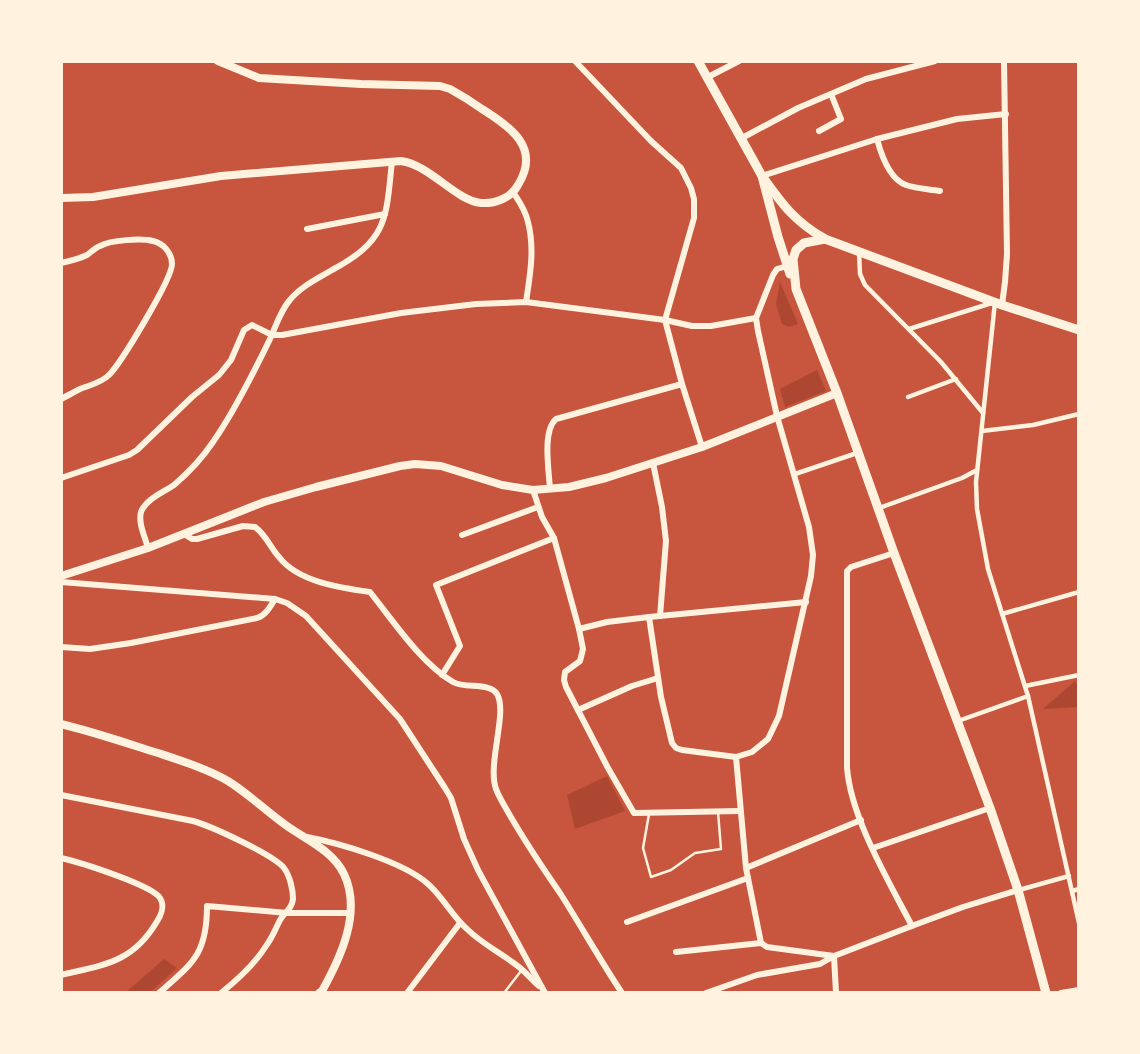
<svg xmlns="http://www.w3.org/2000/svg" width="1140" height="1054" font-family="Arial,sans-serif">
<style>
.green{fill:#ae4732}
.lines{fill:none;stroke-linecap:round;stroke-linejoin:round}
.service{stroke:#fff3e0;stroke-width:2.5}
.pedestrian{stroke:#fff3e0;stroke-width:4.5}
.minor{stroke:#fff3e0;stroke-width:6}
.secondary{stroke:#fff3e0;stroke-width:8}
.primary{stroke:#fff3e0;stroke-width:9}
</style>
<rect width="100%" height="100%" fill="#c8553d"/>
<g class="green">
<path d="M780,282L798,324L789,327L782,324L776,304Z"/>
<path d="M817,370L826,391L785,407L780,389Z"/>
<path d="M1075,681L1079,688V707L1043,709Z"/>
<path d="M607,776L625,811L575,829L567,795Z"/>
<path d="M164,959L177,968L149,993H125Z"/>
</g>
<g class="lines">
<g class="service">
<path d="M649,814L643,848L651,877L671,870L695,853L721,849L718,812"/>
<path d="M504,993L521,971"/>
</g>
<g class="pedestrian">
<path d="M859,252L860,274L865,285L941,362L983,413"/>
<path d="M909,329L995,302L976,482L977,509L988,569L1028,696L1079,923"/>
<path d="M908,397L956,379"/>
<path d="M982,431L1033,425L1079,414"/>
<path d="M795,474L857,453"/>
<path d="M879,508L962,478L977,470"/>
<path d="M1002,614L1079,592"/>
<path d="M1025,686L1079,675"/>
<path d="M958,721L1028,696"/>
<path d="M1019,890L1069,876"/>
<path d="M1072,891L1079,889"/>
</g>
<g class="minor">
<path d="M575,61L651,141L681,168L691,188L694,199V218L665,320L682,384L702,447"/>
<path d="M708,77L739,61"/>
<path d="M819,131L841,119L831,94"/>
<path d="M742,138L798,108L866,79L935,61"/>
<path d="M877,139C881,154 889,179 906,185C917,189 929,189 940,191"/>
<path d="M762,176L877,139L957,119L1006,114"/>
<path d="M513,192C519,201 526,211 528,222C535,249 530,275 526,302"/>
<path d="M307,229L385,214"/>
<path d="M61,263C70,261 79,259 87,255C91,252 95,248 100,246C111,240 141,238 153,241C163,243 172,253 172,264C172,279 121,363 109,375C101,383 90,385 80,389C74,392 67,396 61,399"/>
<path d="M1002,305L1005,282L1007,254L1004,61"/>
<path d="M653,463L662,507L666,541L660,616"/>
<path d="M61,478L129,455L137,450L192,397L219,375L231,360L244,330L252,325L272,335H282L401,313L476,304L526,302L665,320L692,326H711L756,318"/>
<path d="M550,489C549,471 542,431 556,419L682,384"/>
<path d="M533,490L542,517L554,538L579,629L583,649L580,661L565,672L564,680L566,687L608,768L634,813L740,811"/>
<path d="M184,534L192,539H197L243,526L255,527C266,535 270,547 279,557C298,582 341,588 370,592C394,622 420,662 453,682C465,689 490,682 497,694C508,712 487,764 496,789C499,797 504,805 508,812C524,840 542,867 560,893C581,926 600,960 622,993"/>
<path d="M462,535L538,507"/>
<path d="M148,548C145,537 138,523 141,512C146,499 164,492 174,485C188,473 203,457 213,442C234,412 254,372 270,339C276,326 280,312 289,301C300,287 317,279 332,270C388,240 386,219 392,161"/>
<path d="M894,553L851,567L847,571V767C850,816 889,882 912,926"/>
<path d="M61,582L275,599L287,603L306,616L400,719L445,788L451,798L464,839L478,870L545,993"/>
<path d="M649,617L661,697L672,743L676,748L682,750L736,757L752,752L768,739L779,716L811,576L813,555L809,527L777,416L758,331L756,318L773,275L777,269L787,266"/>
<path d="M579,629L607,622L649,617L806,602"/>
<path d="M61,647L90,649L131,643L257,618C266,615 270,607 275,599"/>
<path d="M442,675L460,646L436,585L554,538"/>
<path d="M578,710L632,686L658,678"/>
<path d="M736,757L746,868L761,943"/>
<path d="M61,795L193,821C211,826 274,855 284,868C290,876 293,890 293,899C292,910 283,913 279,922C275,930 272,938 266,946C256,962 236,981 221,993"/>
<path d="M307,837C339,843 404,862 428,884C443,897 452,916 467,929C481,943 499,952 515,964C524,970 531,979 539,986"/>
<path d="M873,848L990,808"/>
<path d="M61,858C79,862 152,885 160,898C165,906 161,916 156,923C132,963 103,965 61,975"/>
<path d="M746,868L861,820"/>
<path d="M627,922L748,878"/>
<path d="M676,952L761,943L767,947L834,956L836,993"/>
<path d="M159,993C193,963 207,954 207,906L287,913H350"/>
<path d="M407,993L460,923"/>
<path d="M706,993L757,975L820,964L834,956L917,924L963,907L1018,890"/>
<path d="M1061,993L1079,990"/>
</g>
<g class="secondary">
<path d="M61,198L93,197L221,176L401,161C430,165 455,200 481,203C495,204 511,198 518,185C541,148 511,127 482,109C472,102 461,95 450,89L440,86L361,84L259,78L218,61"/>
<path d="M61,576L148,548L264,502L316,487L400,466L415,464L441,466L502,485L533,490L569,487L606,478L702,447L837,393"/>
<path d="M61,724C94,732 126,743 158,753C182,761 207,769 228,781C249,794 267,812 287,826C307,840 333,851 344,874C362,912 341,957 322,991L319,993"/>
</g>
<g class="primary">
<path d="M698,61L762,176L778,237L790,274"/>
<path d="M762,176C782,204 794,221 825,239L1002,305L1079,330"/>
<path d="M825,239L804,243L796,250L793,259L796,289L837,393L894,553L990,808L1018,890L1046,993"/>
</g>
</g>
<rect width="1140" height="1054" fill="none" stroke="#fff3e0" stroke-width="126"/>
</svg>
